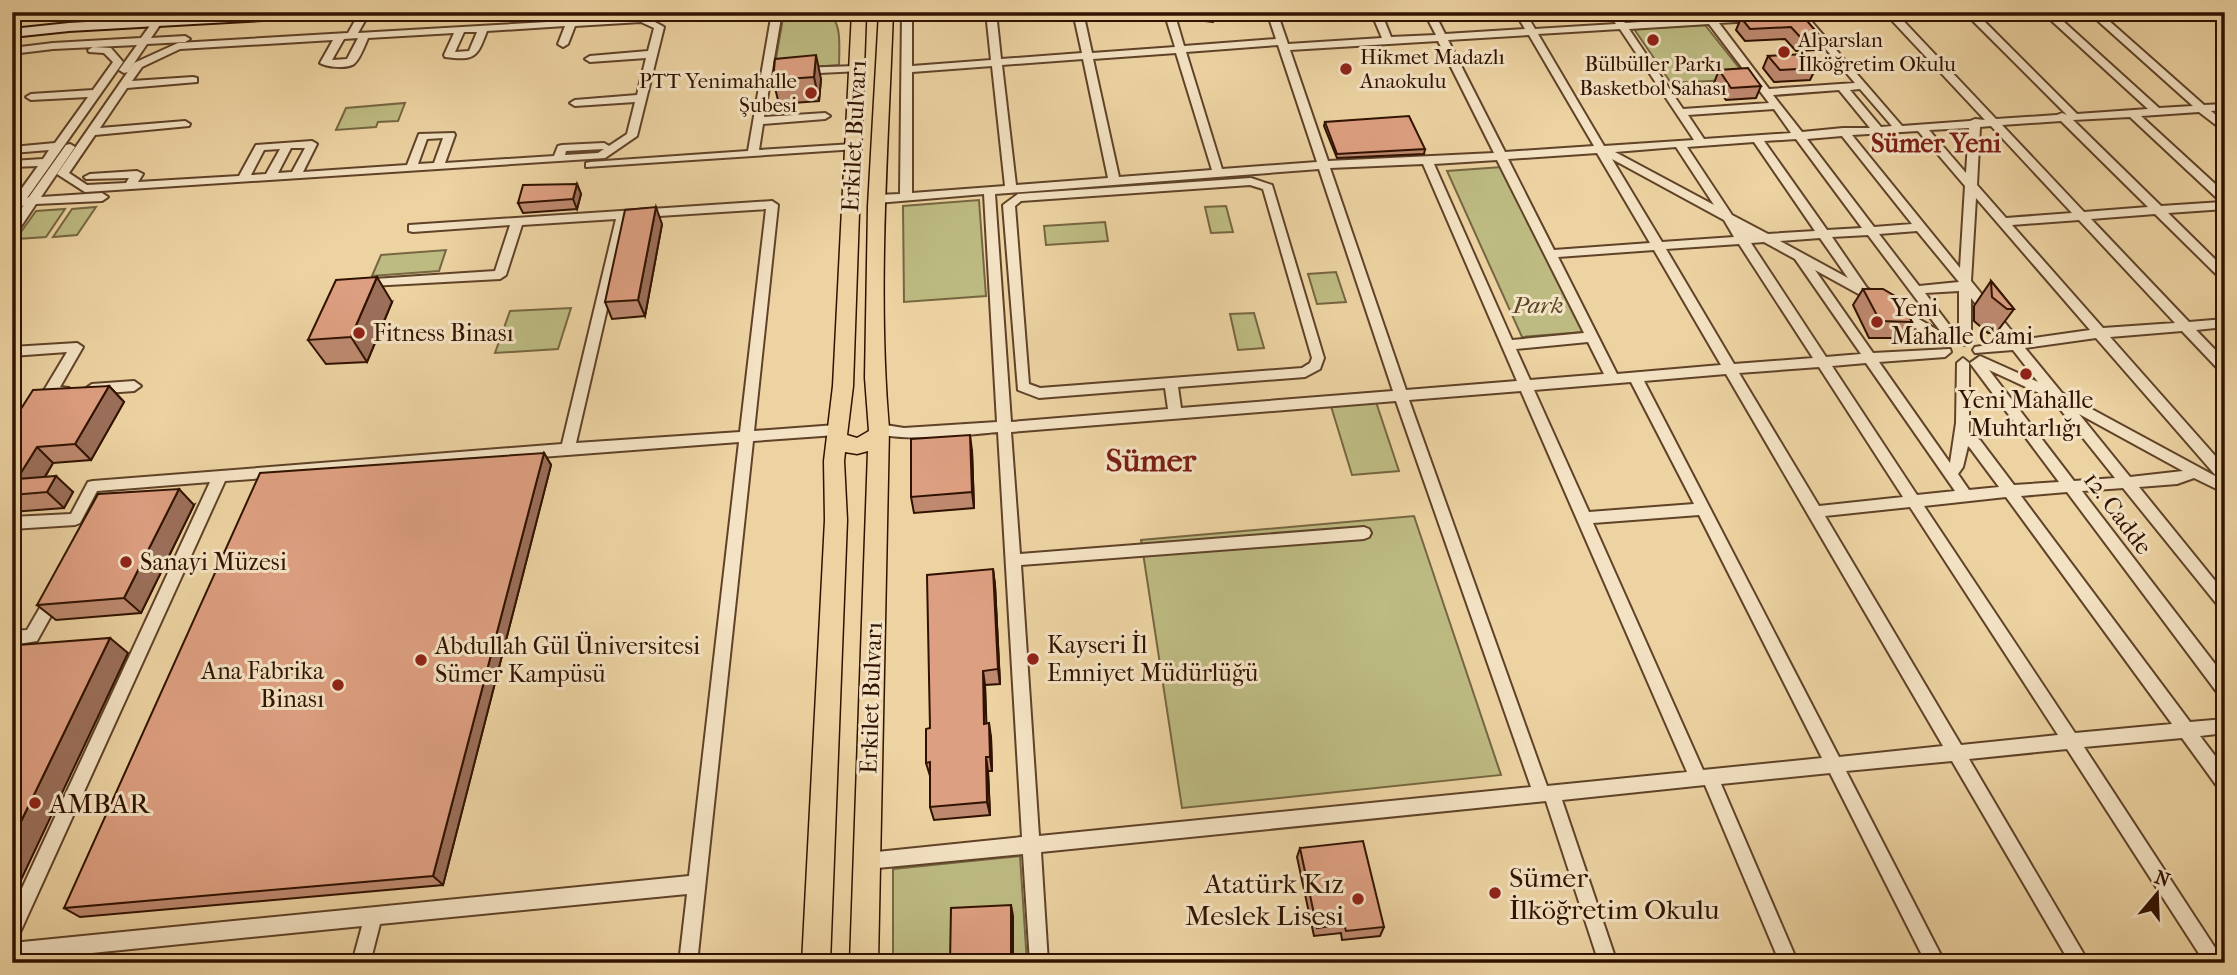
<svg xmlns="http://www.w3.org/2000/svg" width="2237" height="975" font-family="'IM FELL French Canon',serif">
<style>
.green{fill:#bdbb82;stroke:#766641;stroke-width:2}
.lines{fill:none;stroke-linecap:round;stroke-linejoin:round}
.street-casing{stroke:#5f4228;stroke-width:4}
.secondary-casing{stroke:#301200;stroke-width:4}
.primary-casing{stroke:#301200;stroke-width:3}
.street{fill:#f3e2c3;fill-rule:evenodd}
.secondary{fill:#f3e2c3;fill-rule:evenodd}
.primary{fill:#edd3a2;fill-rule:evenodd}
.wall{fill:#be896f;stroke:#301200;stroke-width:2}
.shaded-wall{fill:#9b6f5a;stroke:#301200;stroke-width:2}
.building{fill:#dd9f81;stroke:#301200;stroke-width:2}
.poi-dot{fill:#8f2418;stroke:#f3e2c3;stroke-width:2.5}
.labels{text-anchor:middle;stroke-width:6;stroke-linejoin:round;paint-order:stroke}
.far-poi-label{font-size:21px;fill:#301200;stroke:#f3e2c3;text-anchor:start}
.street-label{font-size:24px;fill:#301200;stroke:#f3e2c3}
.park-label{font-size:24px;font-style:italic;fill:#5a4527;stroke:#f3e2c3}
.poi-label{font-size:24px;fill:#301200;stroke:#f3e2c3;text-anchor:start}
.far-district-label{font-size:26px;font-weight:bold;fill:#7a1f14;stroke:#f3e2c3}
.near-poi-label{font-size:28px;fill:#301200;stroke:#f3e2c3;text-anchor:start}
.district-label{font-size:32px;font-weight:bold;fill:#7a1f14;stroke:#f3e2c3}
</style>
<rect width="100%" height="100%" fill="#edd3a2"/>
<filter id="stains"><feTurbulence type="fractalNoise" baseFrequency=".00286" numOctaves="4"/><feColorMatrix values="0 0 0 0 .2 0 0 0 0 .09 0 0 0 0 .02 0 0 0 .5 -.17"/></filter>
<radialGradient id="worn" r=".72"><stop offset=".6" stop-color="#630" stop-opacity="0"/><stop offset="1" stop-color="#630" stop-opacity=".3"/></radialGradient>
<g class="green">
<path d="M784,12C837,12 841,10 839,65L774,70Z"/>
<path d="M1705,25L1748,79L1671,83L1634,29Z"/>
<path d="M405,103L398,121L378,122L376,127L336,130L346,108Z"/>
<path d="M1502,167L1583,332L1522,337L1447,171Z"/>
<path d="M979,200L986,296L904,302L903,206Z"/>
<path d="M1226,206L1233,232L1211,233L1205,207Z"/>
<path d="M96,207L77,235L53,237L72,209Z"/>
<path d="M65,209L46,237L16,239L36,211Z"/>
<path d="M1105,222L1108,241L1046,245L1044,226Z"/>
<path d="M446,250L439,271L372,276L381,255Z"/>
<path d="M1336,272L1346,302L1317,304L1308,274Z"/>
<path d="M571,308L558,349L495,353L510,311Z"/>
<path d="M1254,313L1264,348L1238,350L1230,314Z"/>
<path d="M1375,399L1399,471L1352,475L1330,403Z"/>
<path d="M1414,516L1501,775L1182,808L1141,540Z"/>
<path d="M1020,856L1027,963H893V869Z"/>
</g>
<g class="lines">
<g class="street-casing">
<g id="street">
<path d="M165,12H175V13L170,16Z"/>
<path d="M360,12H370L358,33L634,17L630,14L631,12H676L671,15L644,16L664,27L637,136L605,158L85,192L57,174L134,63L178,43L348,33ZM641,22L654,28L648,51L590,56L585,59L590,62L646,58L637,95L575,100L570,103L575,106L635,102L627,134L609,146L604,143L562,145L558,146L554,156L445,163L455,135L454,133L419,134L407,165L303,172L317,144L312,141L256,145L239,176L138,182L143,174L137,171L90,174L84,177L86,179L129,178L126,183L87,185L69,173L95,135L189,126L190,124L185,121L100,128L127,88L197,82V78L193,77L132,81L142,67L180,49L333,40L320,63C326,67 347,69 354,64C360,59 365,45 368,38L454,33L444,55L445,57C476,61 477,57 487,31L565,26L558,44L563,47L568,44L575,26ZM464,32H477L469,51L455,52ZM358,38L347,59L332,60L344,39ZM443,138L434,163L418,164L427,139ZM291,148H305L292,172L278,173ZM280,149L266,174L251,175L264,150ZM604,149L598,153L565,155L566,151Z"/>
<path d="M772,12H782L764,117L825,113L830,116L825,119L763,124L759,150L853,144L858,147L857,149L586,167V163L590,162L748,151Z"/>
<path d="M902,12H912V66L991,60L986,12H996L1001,59L1082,53L1073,12H1083L1092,53L1175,47L1164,12H1174L1184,46L1276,39L1267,12H1277L1288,44L1382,38L1371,12H1381L1391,37L1436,35L1424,12H1434L1445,34L1525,29L1515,12H1525L1535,29L1616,24L1608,12H1618L1625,23L1705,18L1706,15L1709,14L1715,18L1805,12H1861L1856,15L1719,23L1769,89L1855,83L1806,26L1804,24L1809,21L1812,22L1902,126L1970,121L1975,119L1985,120L1884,12H1895L1996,119L2057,115L2062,113L2067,115L1964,12H1975L2077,114L2148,109L2042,12H2053L2159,108L2193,106L2088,12H2099L2204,105L2225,104V110L2211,111L2225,123V132L2199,112L2141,116L2225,193V209L2168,213L2225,269V280L2221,279L2155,214L2091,219L2189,322L2225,319V327L2196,330L2225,360V373L2220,371L2182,331L2110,337L2225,467V493L2194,478L2177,484L2139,487L2225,593V610L2220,608L2123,488L2082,491L2225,677V697L2219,695L2067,492L2021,496L2190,722L2225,719V733L2200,736L2225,769V791L2219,789L2182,738L2084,747L2225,963H2205L2067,749L1969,759L2089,963H2070L1952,761L1846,771L1945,963H1926L1830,773L1721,784L1798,963H1780L1705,785L1562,800L1617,963H1599L1546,801L1041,852L1048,963H1030L1023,854L867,869L861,867L858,861L861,855L867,853L1022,837L998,432C975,434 886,445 872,429L879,424L904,428L997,422L984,194L877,203L871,199L877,195L900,194ZM1709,24L1769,103L1683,109L1629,29ZM1620,29L1694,140L1604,146L1538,34ZM1529,35L1594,146L1505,152L1448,40ZM1438,41L1494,153L1328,161L1290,50ZM1278,45L1317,162L1222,169L1186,52ZM1176,53L1212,170L1119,177L1093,59ZM1083,59L1108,178L1016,185L1002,65ZM992,66L1005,186L912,193V72ZM1860,89L1892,126L1881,127L1850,90ZM1839,90L1870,128H1843L1802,132L1773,95ZM1774,109L1791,133L1704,139L1688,115ZM2130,117L2221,202H2222L2161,206L2073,120ZM2061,121L2148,207L2084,212L2002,125ZM1991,126L2072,213L2006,218L1977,185L1980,127ZM1969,128L1966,173L1929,130ZM1918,131L1965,186L1960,268L1852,135ZM1842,136L1912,224L1874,227L1807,139ZM1796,139L1862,228L1827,230L1764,141ZM1754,142L1815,231L1768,234L1732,215L1687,147ZM1676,147L1714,205L1615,152ZM1597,153L1650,243L1554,250L1508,159ZM1612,159L1724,220L1734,237L1662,242ZM1497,160L1584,333L1512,340L1434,164ZM1423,164L1517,381L1406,390L1330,168ZM1319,169L1393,391L1181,408L1178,387L1305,377L1320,369L1324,358L1272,185L1251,178L1018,194L1003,205L1018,390L1039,398L1165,388L1168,409L1011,422L995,194ZM1250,185L1263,189L1312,358L1310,363L1302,368L1040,388L1029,384L1015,206L1021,201ZM1976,198L2090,330L2019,340L1971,281ZM2079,220L2175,323L2103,328L2012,225ZM1917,231L1959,282L1919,286L1879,234ZM1868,235L1941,332L1900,308H1892L1890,311L1892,314L1942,344L1946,345L1959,340L1961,344L1965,345L1971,341V298L2006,342L1975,347L1973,350L1975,353L2013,350L2038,382L1980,356L1970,363L2059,482L2014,485L1980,440L1969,434V363L1963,358L1957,363L1956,423L1950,463L1879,362L1945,357L1951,352L1950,349L1873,353L1815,270L1875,303H1883L1885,300L1867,288L1832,237ZM1820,238L1848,278L1780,241ZM1764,242L1795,259L1861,354L1826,357L1751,243ZM1739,244L1813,358L1734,364L1666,249ZM1654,250L1721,365L1617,374L1558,257ZM1959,291V338L1925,293ZM2096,338L2217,477L2062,393L2025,348ZM1588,342L1604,374L1530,380L1516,349ZM1866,363L1955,491L1917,495L1832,366ZM1819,367L1903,497L1819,506L1739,373ZM1989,370L2052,399L2115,478L2074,481ZM1726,374L1943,746L1839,757L1644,381ZM1631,382L1694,504L1589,512L1534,390ZM1521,391L1687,772L1547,786L1409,400ZM1396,401L1531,787L1039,836L1021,565L1364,539L1369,537L1371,533L1369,529L1364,527L1020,554L1011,432ZM2079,414L2183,471L2130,477ZM1968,446L1970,448L1999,487L1969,490L1958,474L1963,467ZM2006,497L2172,724L2075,733L1924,506ZM1910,507L2058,735L1961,745L1825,516ZM1699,515L1822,758L1703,770L1593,523Z"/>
<path d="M157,19L162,22L151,38L185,36L190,39L185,42L147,44L128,72L124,73L119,70L137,45L53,49L12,54V48L53,43L141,38L154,20Z"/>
<path d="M93,47L111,48L123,62L27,198L29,197L66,145L70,144L75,147L41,197L102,193L108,197L102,201L36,204L16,234L12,235V222L24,205L19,209H12V198H15L38,166L12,167V161L43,159L49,150L12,153V147L55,143L88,97L31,100L26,97L31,94L93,90L113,62L104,53L89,52L88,50Z"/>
<path d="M856,66L860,67V71L799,74L794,71L799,68Z"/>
<path d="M772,201L778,205L754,431L836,425L843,430L836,435L753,441L697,963H679L687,894L380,924L370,963H352L362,926L12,961V943L689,876L739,442L225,481L18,937L12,940V910L210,482L97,491L80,523L75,525L12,529V517L71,514L88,482L93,481L562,444L616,219L522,225L506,275L500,279L370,286L368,283L374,279L495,271L510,225L413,232L409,231V225ZM766,209L740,432L576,443L628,218Z"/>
<path d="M77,343L83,347L60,387L69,388L71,391L64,396L50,397L43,392L67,352L12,356V347Z"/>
<path d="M134,381L141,386L134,391L92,394L85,389L92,384Z"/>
<path d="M54,590L59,592L62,596L37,641L12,645V631L27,630L49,592Z"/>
</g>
</g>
<g class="secondary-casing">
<path id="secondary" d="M261,12H342L336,16L69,31L12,37V29L69,23Z"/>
</g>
<g class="primary-casing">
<path id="primary" d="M852,12H866L853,386L847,435L857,438L869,431L865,378L868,206L879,12H893C888,151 877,291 889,429L878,963H850L868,451L857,454L845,452L844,461L847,520L830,963H802L825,520L824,461L833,386Z"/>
</g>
<use href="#street" class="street"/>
<use href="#secondary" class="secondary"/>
<use href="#primary" class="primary"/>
</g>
<g class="wall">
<path d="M1188,12H1216L1213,22L1188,19Z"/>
<path d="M1782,15L1822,38L1816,50L1796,51L1785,39L1745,41L1736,30L1741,18H1781Z"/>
<path d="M1768,56L1816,68L1810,80L1774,82L1763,68Z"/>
<path d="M775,59L821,79L819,101L779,104L773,80Z"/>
<path d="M1719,70L1761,86L1756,98L1726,100L1714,83Z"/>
<path d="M1325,122L1425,149L1424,154L1337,158L1324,126Z"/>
<path d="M577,184L581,194L577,209L523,213L518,203Z"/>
<path d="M662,224L645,316L612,319L605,302Z"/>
<path d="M1991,281L2014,309L1996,333H1988L1974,321V306Z"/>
<path d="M1863,289L1912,322L1901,338H1869L1853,305Z"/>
<path d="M392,302L367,362L326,364L308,340Z"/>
<path d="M109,386L124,402L91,460L53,463L45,477L73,492L64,508L12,512V423Z"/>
<path d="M972,451L974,508L914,513L911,497Z"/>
<path d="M544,453L551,465L443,885L80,917L64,908Z"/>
<path d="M194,505L141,613L56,620L37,605Z"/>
<path d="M993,569L995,585L1000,684L985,685L986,723L991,737L992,771H988L990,815L934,820L930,807V776L926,763L930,728Z"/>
<path d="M1300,848L1384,927L1380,936L1342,940L1341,933L1314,936L1297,857Z"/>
</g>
<g class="shaded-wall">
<path d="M816,55L821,79L819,101L814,77Z"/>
<path d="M577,184L581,194L577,209L573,199Z"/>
<path d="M656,207L662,224L645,316L638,300Z"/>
<path d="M377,277L392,302L367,362L351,337Z"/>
<path d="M109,386L124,402L91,460L75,444Z"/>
<path d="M970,435L972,451L974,508L972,492Z"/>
<path d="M37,447L53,463L35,493L17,479Z"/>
<path d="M544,453L551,465L443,885L433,876Z"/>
<path d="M56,476L73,492L64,508L47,492Z"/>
<path d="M179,489L194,505L141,613L124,598Z"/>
<path d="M993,569L995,585L1000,684L998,669Z"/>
<path d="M110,638L128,653L12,899V840Z"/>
<path d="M983,671L985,685L987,738L984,724Z"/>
<path d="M989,723L991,737L992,771L990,757Z"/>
<path d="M986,757L988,771L990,815L987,802Z"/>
<path d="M1011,905L1013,916V963H1011Z"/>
</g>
<g class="building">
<path d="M1801,14L1822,38L1802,39L1791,27L1750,29L1741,18H1784L1782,15Z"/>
<path d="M1805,54L1816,68L1780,70L1768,56Z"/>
<path d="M816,55L814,77L773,80L775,59Z"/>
<path d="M1748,68L1761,86L1731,88L1719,70Z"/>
<path d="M1409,116L1425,149L1337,154L1325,122Z"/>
<path d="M577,184L573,199L518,203L523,185Z"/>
<path d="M656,207L638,300L605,302L625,210Z"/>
<path d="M377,277L351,337L308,340L336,280Z"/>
<path d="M1991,281L2014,309H2007L1992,297Z"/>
<path d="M1863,289H1883L1900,299L1912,322L1880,321Z"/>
<path d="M109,386L75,444L37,447L17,479L56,476L47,492L12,495V423L33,390Z"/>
<path d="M970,435L972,492L911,497V439Z"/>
<path d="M544,453L433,876L64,908L260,473Z"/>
<path d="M179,489L124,598L37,605L98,494Z"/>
<path d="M993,569L998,669L983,671L984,724L989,723L990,757H986L987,802L930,807V762L926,763V729L930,728L927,575Z"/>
<path d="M110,638L12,840V651H15L18,645Z"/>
<path d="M1363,841L1384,927L1346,931L1344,924L1317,928L1300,848Z"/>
<path d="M1011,905V963H950L951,908Z"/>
</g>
<g class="poi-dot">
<circle cx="1653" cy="40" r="7"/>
<circle cx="1784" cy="52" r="7"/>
<circle cx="1346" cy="69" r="7"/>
<circle cx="811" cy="93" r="7"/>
<circle cx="1877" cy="322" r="7"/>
<circle cx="359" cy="333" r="7"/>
<circle cx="2026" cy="374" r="7"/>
<circle cx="126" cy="562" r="7"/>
<circle cx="1033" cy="659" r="7"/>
<circle cx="421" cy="660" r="7"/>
<circle cx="338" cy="685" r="7"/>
<circle cx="35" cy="803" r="7"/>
<circle cx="1495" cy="893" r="7"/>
<circle cx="1358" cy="899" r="7"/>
</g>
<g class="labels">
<g class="far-poi-label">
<text x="1798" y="47">Alparslan<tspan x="1798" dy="24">İlköğretim Okulu</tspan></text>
<text x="1360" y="64">Hikmet Madazlı<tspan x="1360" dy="24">Anaokulu</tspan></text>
<text x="1653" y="71" text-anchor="middle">Bülbüller Parkı<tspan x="1653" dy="24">Basketbol Sahası</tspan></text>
<text x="797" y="88" text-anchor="end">PTT Yenimahalle<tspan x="797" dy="24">Şubesi</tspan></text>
</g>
<g class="street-label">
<text transform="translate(854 136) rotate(-87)" y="8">Erkilet Bulvarı</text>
<text transform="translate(2118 513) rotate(53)" y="8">12. Cadde</text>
<text transform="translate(871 698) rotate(-88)" y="8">Erkilet Bulvarı</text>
</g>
<g class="park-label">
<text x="1538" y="313">Park</text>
</g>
<g class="poi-label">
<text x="1891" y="316">Yeni<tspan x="1891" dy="28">Mahalle Cami</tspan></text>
<text x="373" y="341">Fitness Binası</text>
<text x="2026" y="408" text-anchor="middle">Yeni Mahalle<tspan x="2026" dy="28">Muhtarlığı</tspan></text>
<text x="140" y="570">Sanayi Müzesi</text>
<text x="1047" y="653">Kayseri İl<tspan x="1047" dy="28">Emniyet Müdürlüğü</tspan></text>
<text x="435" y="654">Abdullah Gül Üniversitesi<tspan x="435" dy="28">Sümer Kampüsü</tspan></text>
<text x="324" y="679" text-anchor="end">Ana Fabrika<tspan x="324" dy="28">Binası</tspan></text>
</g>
<g class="far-district-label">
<text x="1936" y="152">Sümer Yeni</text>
</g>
<g class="near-poi-label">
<text x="49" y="813">AMBAR</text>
<text x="1509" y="887">Sümer<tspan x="1509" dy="32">İlköğretim Okulu</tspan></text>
<text x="1344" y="893" text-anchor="end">Atatürk Kız<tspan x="1344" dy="32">Meslek Lisesi</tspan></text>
</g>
<g class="district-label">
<text x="1151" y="471">Sümer</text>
</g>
</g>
<rect width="2237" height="975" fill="none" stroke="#edd3a2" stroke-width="42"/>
<rect x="14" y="14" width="2209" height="947" fill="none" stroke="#301200" stroke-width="3.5"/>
<rect x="21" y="21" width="2195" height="933" fill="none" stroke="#301200" stroke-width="2"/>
<g transform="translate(2157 894) rotate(19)" stroke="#f3e2c3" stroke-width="5" paint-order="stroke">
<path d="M0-5L12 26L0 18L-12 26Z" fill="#301200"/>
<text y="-10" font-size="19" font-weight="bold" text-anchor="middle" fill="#301200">N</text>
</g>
<rect width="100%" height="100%" filter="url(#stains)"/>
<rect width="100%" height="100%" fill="url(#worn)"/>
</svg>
